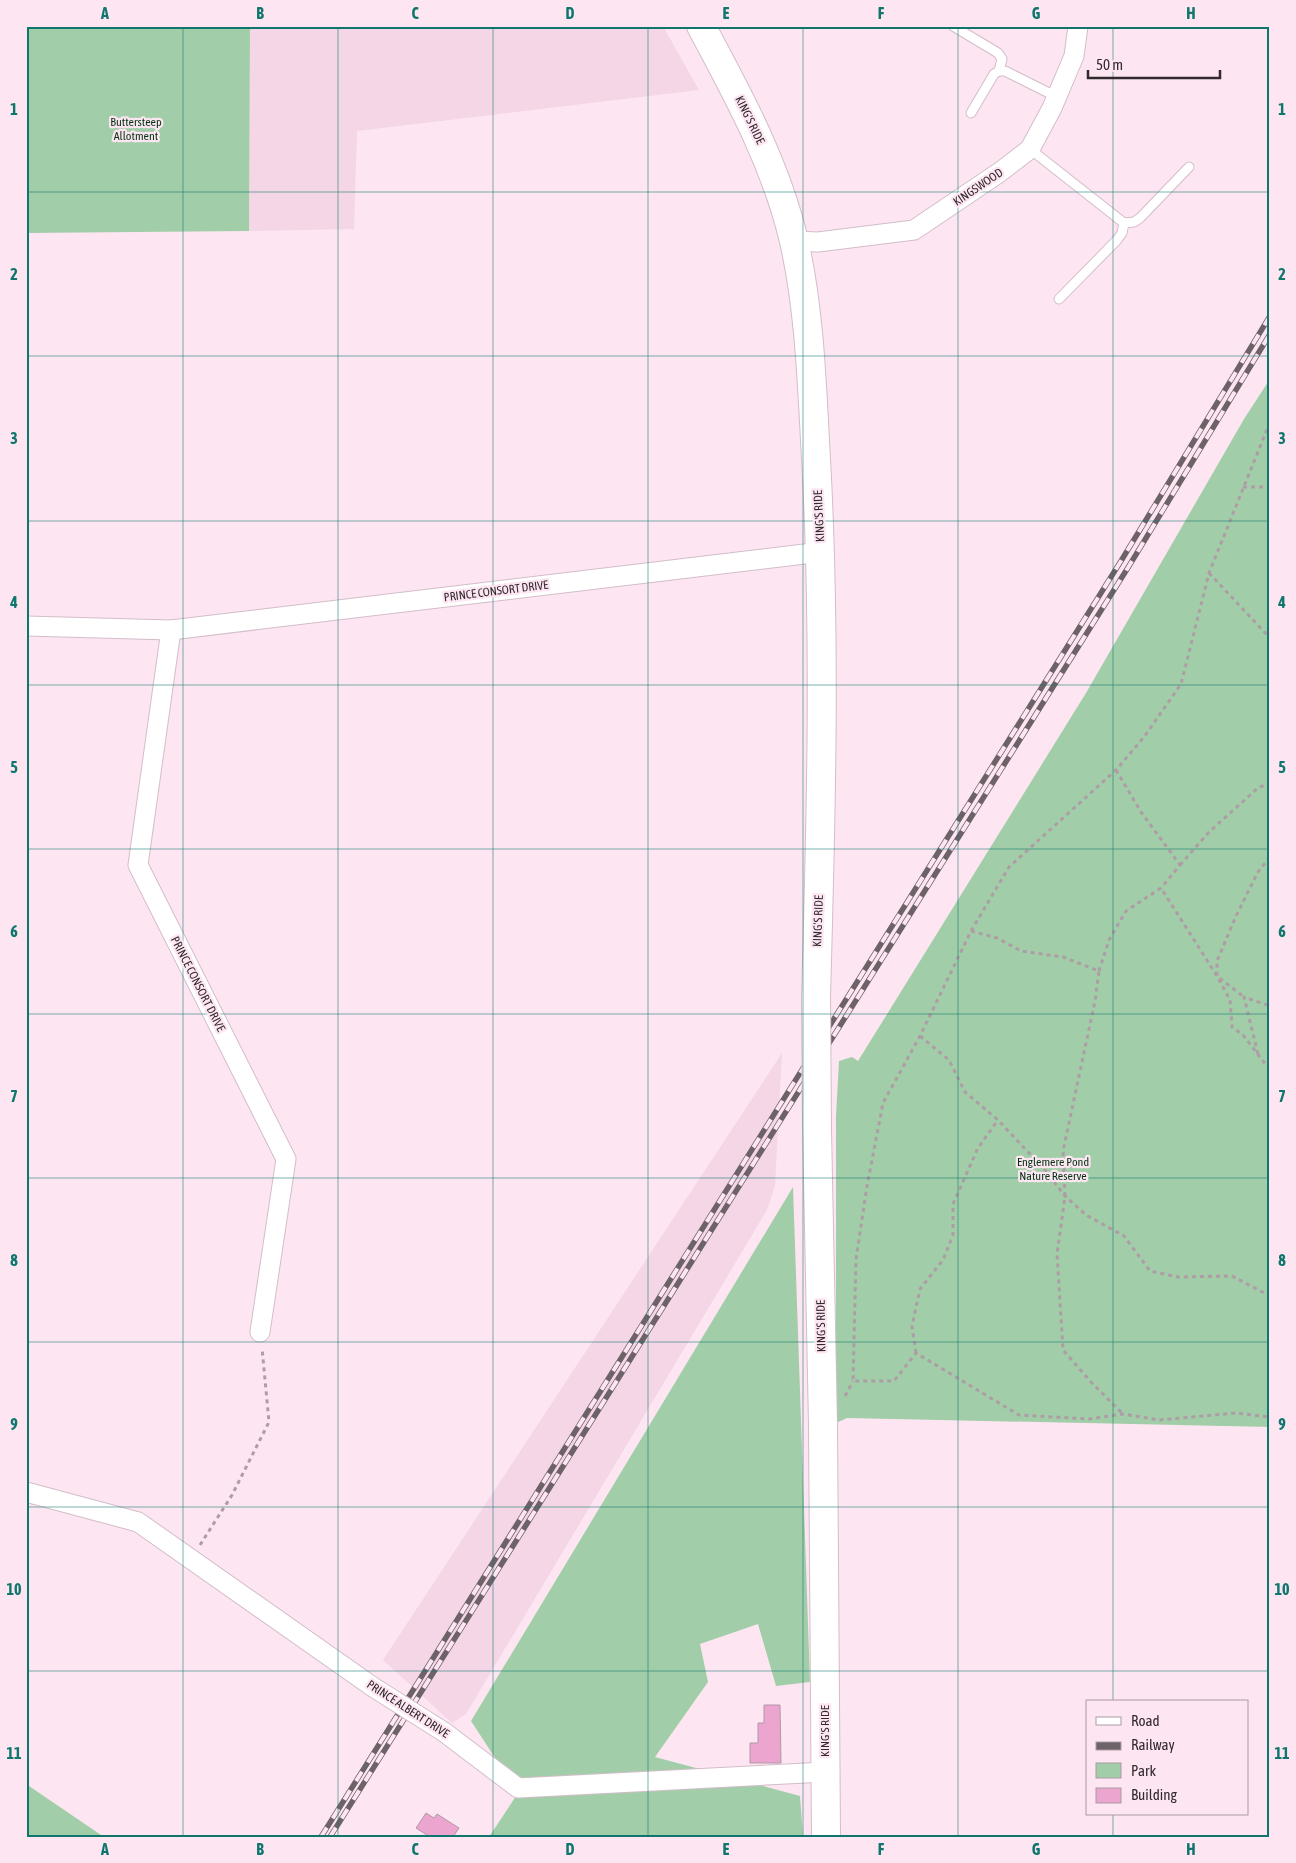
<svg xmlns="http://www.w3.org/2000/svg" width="1296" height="1863" font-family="'Asap Condensed',sans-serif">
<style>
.built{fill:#f4d6e7}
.green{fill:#a1cea8}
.building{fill:#eca5cf;stroke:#af99a5}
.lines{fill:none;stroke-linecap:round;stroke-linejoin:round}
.lane-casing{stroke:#d3bdc9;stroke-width:11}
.street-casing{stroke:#d3bdc9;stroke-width:21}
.primary-casing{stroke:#d3bdc9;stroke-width:30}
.path{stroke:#ae9da6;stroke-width:3;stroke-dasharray:4 4;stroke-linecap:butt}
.lane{stroke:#fff;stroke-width:9}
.street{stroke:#fff;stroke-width:19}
.primary{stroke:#fff;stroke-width:28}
.rail-casing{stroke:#6e6269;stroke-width:5.5}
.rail{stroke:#fde6f2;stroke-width:4;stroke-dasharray:11;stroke-linecap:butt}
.street-bridge-casing{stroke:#d3bdc9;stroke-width:21;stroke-linecap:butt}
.primary-bridge-casing{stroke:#d3bdc9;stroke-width:30;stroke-linecap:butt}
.street-bridge{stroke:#fff;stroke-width:19}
.primary-bridge{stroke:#fff;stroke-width:28}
.grid{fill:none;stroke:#0f766e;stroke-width:1;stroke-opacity:0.55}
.labels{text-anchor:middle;stroke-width:4.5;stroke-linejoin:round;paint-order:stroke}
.street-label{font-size:12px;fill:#31292e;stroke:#fde6f2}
.park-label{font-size:12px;fill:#023413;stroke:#fde6f2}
.neatline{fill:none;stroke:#0f766e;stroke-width:2}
.grid-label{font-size:16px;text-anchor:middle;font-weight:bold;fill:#0f766e}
</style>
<rect width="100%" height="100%" fill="#fde6f2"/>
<g class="built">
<path d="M250,26H663L699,90L357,131L354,229L249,231Z"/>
<path d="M782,1053L775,1186L767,1210L466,1714L452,1723L383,1660Z"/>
</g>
<g class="green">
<path d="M26,26H250L249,231L26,233Z"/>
<path d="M1270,379V1427L847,1418L836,1423V1116L839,1061L852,1057L858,1061L1086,693L1244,419Z"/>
<path d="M793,1187L810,1682L776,1686L758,1624L700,1644L708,1682L655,1757L800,1796L803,1837H489L518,1793L471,1721Z"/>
<path d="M26,1784L104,1837H26Z"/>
</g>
<g class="building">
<path d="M764,1705H780L781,1763H750V1743H758V1723H764Z"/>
<path d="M426,1813L434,1818L437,1814L459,1828L453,1837H430L416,1828Z"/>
</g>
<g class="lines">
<g class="lane-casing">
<g id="lane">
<path d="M953,26L998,53L1002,59L999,71"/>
<path d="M971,113L994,74L999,71H1005L1057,97"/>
<path d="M1030,149L1124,223L1134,222L1140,218L1189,167"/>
<path d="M1059,299L1117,240L1122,233L1124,223"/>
</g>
</g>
<g class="street-casing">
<g id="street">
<path d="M794,241L818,242L914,230L1000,172L1030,149L1052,108L1074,56L1078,26"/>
<path d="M26,626L171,630L821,552"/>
<path d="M171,630L138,865L286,1159L260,1332"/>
<path d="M26,1492L138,1522L373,1687"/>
<path d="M444,1732L518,1788L825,1772"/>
</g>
</g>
<g class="primary-casing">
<g id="primary">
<path d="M701,26C738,95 776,164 794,241C810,312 812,387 816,459C826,639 821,819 816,998"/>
<path d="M817,1129L823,1425L826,1837"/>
</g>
</g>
<g class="path">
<path d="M1270,422L1209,573L1181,684L1144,737L1116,770L1009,867L971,931L920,1036L883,1103L867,1186L856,1259L853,1381H894L916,1353L1019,1415L1089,1419L1123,1414L1159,1420L1236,1413L1270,1417"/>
<path d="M1243,487H1270"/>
<path d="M1209,573L1270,638"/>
<path d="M1116,770L1141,812L1180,865L1161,888"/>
<path d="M1270,857L1258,872L1236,916L1217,961V976L1230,1000L1232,1027L1243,1035L1270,1070"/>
<path d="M1180,865L1209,832L1259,787L1270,784"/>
<path d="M971,931L997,938L1021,951L1063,957L1099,971L1095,1001L1063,1151L1065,1196L1057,1254L1063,1350L1091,1382L1123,1414"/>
<path d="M1099,971L1109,940L1126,911L1161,888L1217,976L1244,997"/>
<path d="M920,1036L949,1060L965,1092L998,1120L1044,1169L1065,1196L1086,1215L1124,1236L1150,1271L1178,1277L1232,1276L1270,1296"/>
<path d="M1258,1054L1244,997L1270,1006"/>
<path d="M916,1353L912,1326L920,1289L943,1260L953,1235V1204L978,1148L998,1120"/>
<path d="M845,1396L853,1381"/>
<path d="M200,1545L232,1495L269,1422L262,1348"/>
</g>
<use href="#lane" class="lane"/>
<use href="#street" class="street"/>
<use href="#primary" class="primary"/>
<g class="rail-casing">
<g id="rail">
<path d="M321,1837L1121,561L1270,316"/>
<path d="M330,1837L1129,566L1270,334"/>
</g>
</g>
<use href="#rail" class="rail"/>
<g class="street-bridge-casing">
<path id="street-bridge" d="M373,1687L444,1732"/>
</g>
<g class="primary-bridge-casing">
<path id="primary-bridge" d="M816,998L817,1129"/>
</g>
<use href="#street-bridge" class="street-bridge"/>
<use href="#primary-bridge" class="primary-bridge"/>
</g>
<path class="grid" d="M183,26V1837M338,26V1837M493,26V1837M648,26V1837M803,26V1837M958,26V1837M1113,26V1702M26,192H1270M26,356H1270M26,521H1270M26,685H1270M26,849H1270M26,1014H1270M26,1178H1270M26,1342H1270M26,1507H1270M26,1671H1270M1113,1814V1837"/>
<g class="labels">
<g class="street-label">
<text transform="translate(750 120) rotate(64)" y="4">KING'S RIDE</text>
<text transform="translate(978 187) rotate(-34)" y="4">KINGSWOOD</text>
<text transform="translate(819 516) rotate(-93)" y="4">KING'S RIDE</text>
<text transform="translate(496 591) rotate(-7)" y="4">PRINCE CONSORT DRIVE</text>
<text transform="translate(818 921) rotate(-88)" y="4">KING'S RIDE</text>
<text transform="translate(198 984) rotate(63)" y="4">PRINCE CONSORT DRIVE</text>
<text transform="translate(821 1326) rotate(-91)" y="4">KING'S RIDE</text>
<text transform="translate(408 1709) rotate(33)" y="4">PRINCE ALBERT DRIVE</text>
<text transform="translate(825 1731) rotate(-90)" y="4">KING'S RIDE</text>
</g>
<g class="park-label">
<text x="136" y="126">Buttersteep<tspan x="136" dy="14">Allotment</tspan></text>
<text x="1053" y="1166">Englemere Pond<tspan x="1053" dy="14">Nature Reserve</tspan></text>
</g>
</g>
<rect width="1296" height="1863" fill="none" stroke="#fde6f2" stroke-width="55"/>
<rect x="1086" y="1700" width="162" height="115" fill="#fde6f2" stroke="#ab9aa4"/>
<rect x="1096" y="1717" width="25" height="8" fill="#ffffff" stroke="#ab9aa4"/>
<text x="1131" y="1726" font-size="15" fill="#31292e">Road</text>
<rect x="1096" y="1742" width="25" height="8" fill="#6e6269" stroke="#ab9aa4"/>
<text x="1131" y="1750" font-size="15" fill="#31292e">Railway</text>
<rect x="1096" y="1763" width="25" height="15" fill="#a1cea8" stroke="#ab9aa4"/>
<text x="1131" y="1776" font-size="15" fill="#31292e">Park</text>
<rect x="1096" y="1788" width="25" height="15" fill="#eca5cf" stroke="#ab9aa4"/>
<text x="1131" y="1800" font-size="15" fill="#31292e">Building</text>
<path d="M1088 70v8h132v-8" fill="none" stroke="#31292e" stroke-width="2.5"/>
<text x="1096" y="70" font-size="15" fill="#31292e" stroke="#fde6f2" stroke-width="4" paint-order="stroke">50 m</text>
<rect x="28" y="28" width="1240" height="1808" class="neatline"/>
<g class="grid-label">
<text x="105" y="19">A</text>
<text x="260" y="19">B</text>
<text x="415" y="19">C</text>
<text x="570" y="19">D</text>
<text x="726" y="19">E</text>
<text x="881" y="19">F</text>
<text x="1036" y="19">G</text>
<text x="1191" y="19">H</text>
<text x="14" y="115">1</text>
<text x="1282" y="115">1</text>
<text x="14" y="280">2</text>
<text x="1282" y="280">2</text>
<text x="14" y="444">3</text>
<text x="1282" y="444">3</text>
<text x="14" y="608">4</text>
<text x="1282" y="608">4</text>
<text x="14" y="773">5</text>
<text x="1282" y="773">5</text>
<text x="14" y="937">6</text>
<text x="1282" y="937">6</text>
<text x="14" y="1102">7</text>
<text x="1282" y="1102">7</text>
<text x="14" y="1266">8</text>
<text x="1282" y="1266">8</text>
<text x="14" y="1430">9</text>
<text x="1282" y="1430">9</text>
<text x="14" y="1595">10</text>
<text x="1282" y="1595">10</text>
<text x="14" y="1759">11</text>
<text x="1282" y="1759">11</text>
<text x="105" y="1855">A</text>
<text x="260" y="1855">B</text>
<text x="415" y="1855">C</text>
<text x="570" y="1855">D</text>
<text x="726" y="1855">E</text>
<text x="881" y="1855">F</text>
<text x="1036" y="1855">G</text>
<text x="1191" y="1855">H</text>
</g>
</svg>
